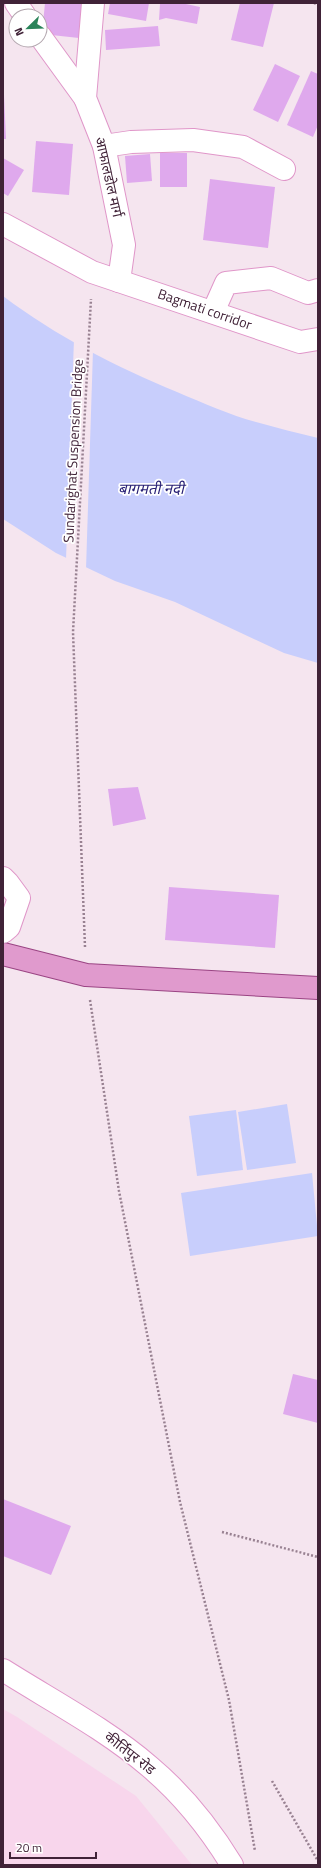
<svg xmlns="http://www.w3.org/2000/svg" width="321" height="1868" font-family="'Titillium Web','Noto Sans Devanagari',sans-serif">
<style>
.built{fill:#f8d6ec}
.water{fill:#c8cefc}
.pier{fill:#f5e5ef}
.building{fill:#dfa9ed}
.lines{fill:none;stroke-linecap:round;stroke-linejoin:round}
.minor-casing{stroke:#e096c9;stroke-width:24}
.major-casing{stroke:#9a4483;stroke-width:24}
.path{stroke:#988191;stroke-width:2.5;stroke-dasharray:2 2;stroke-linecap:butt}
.minor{stroke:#fff;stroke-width:22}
.major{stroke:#e09acd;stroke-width:22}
.labels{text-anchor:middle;stroke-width:3.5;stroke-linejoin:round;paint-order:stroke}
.street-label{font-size:14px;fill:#402237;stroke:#fff}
.water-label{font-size:15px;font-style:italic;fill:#282075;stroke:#fff}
</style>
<rect width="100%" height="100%" fill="#f5e5ef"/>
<path class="built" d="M3,1709L17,1717L136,1796L192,1865H3Z"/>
<g class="water">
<path d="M3,296C56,336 116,367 177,392C203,403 230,415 256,422C277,428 298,433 318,438V663L284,653L175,602L115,581L56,553L3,519Z"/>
<path d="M287,1104L296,1163L247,1170L238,1112Z"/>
<path d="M236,1110L243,1170L197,1176L189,1116Z"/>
<path d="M312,1173L318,1236L190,1256L181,1193Z"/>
</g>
<path class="pier" d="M74,339L93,350L86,569L66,560Z"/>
<g class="building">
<path d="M45,3H83L79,38L42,34Z"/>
<path d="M110,3H149L146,21L108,14Z"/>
<path d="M186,3V4L200,7L197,24L166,18L159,20L160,4Z"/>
<path d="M240,3H274L263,47L231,40Z"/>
<path d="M158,26L160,46L106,50L105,30Z"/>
<path d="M275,64L300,76L278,122L253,110Z"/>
<path d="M311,71L318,74V125L313,137L287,125Z"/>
<path d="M3,95H4L6,139H3Z"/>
<path d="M36,141L73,144L69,195L32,192Z"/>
<rect x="160" y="153" width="27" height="34"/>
<path d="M150,154L152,181L127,183L125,156Z"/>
<path d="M3,158L24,170L8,196L3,193Z"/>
<path d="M210,179L275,187L268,248L203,240Z"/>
<path d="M138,787L146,819L113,826L108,789Z"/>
<path d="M169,887L279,895L275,948L165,940Z"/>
<path d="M293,1374L318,1380V1423L283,1414Z"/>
<path d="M3,1499L71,1526L51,1575L3,1556Z"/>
</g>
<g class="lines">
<g class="minor-casing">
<g id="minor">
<path d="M16,3L25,16"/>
<path d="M93,3L85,98L104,146L124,245L119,281"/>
<path d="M40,36L85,98"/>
<path d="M104,146L131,142L193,140L243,147L284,169"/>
<path d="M3,224L92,272L300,342L318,339"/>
<path d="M213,312L226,283L271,278L308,293L318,290"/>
<path d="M3,878L8,883L19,898L9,927L3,932"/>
<path d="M3,1670C52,1701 106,1729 150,1767C182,1794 210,1829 232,1865"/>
</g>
</g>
<g class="major-casing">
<path id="major" d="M3,954L86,975L318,988"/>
</g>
<g class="path">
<path d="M314,3L318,5"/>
<path d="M85,947L73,632L91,299"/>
<path d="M90,1000L119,1191L180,1502L229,1700L255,1851"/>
<path d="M222,1532L318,1557"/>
<path d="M272,1781L318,1861"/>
</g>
<use href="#minor" class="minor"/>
<use href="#major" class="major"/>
</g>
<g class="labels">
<g class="street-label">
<text transform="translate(109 177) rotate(77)" y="5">आफालडोल मार्ग</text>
<text transform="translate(205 309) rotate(19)" y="5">Bagmati corridor</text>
<text transform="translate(73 451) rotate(-87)" y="5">Sundarighat Suspension Bridge</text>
<text transform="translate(130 1753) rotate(38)" y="5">कीर्तिपुर रोड</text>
</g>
<g class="water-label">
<text x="151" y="494">बागमती नदी</text>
</g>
</g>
<rect width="321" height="1868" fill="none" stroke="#402237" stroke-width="8"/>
<g transform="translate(28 28) rotate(247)"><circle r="19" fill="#ffffff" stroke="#b3a7af"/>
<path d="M0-3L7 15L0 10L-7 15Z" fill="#2a845a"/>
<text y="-6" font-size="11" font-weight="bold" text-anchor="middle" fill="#402237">N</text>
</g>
<path d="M10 1852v6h86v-6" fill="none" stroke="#402237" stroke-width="2"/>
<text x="16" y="1852" font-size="12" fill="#402237" stroke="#ffffff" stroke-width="3" paint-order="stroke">20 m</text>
</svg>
